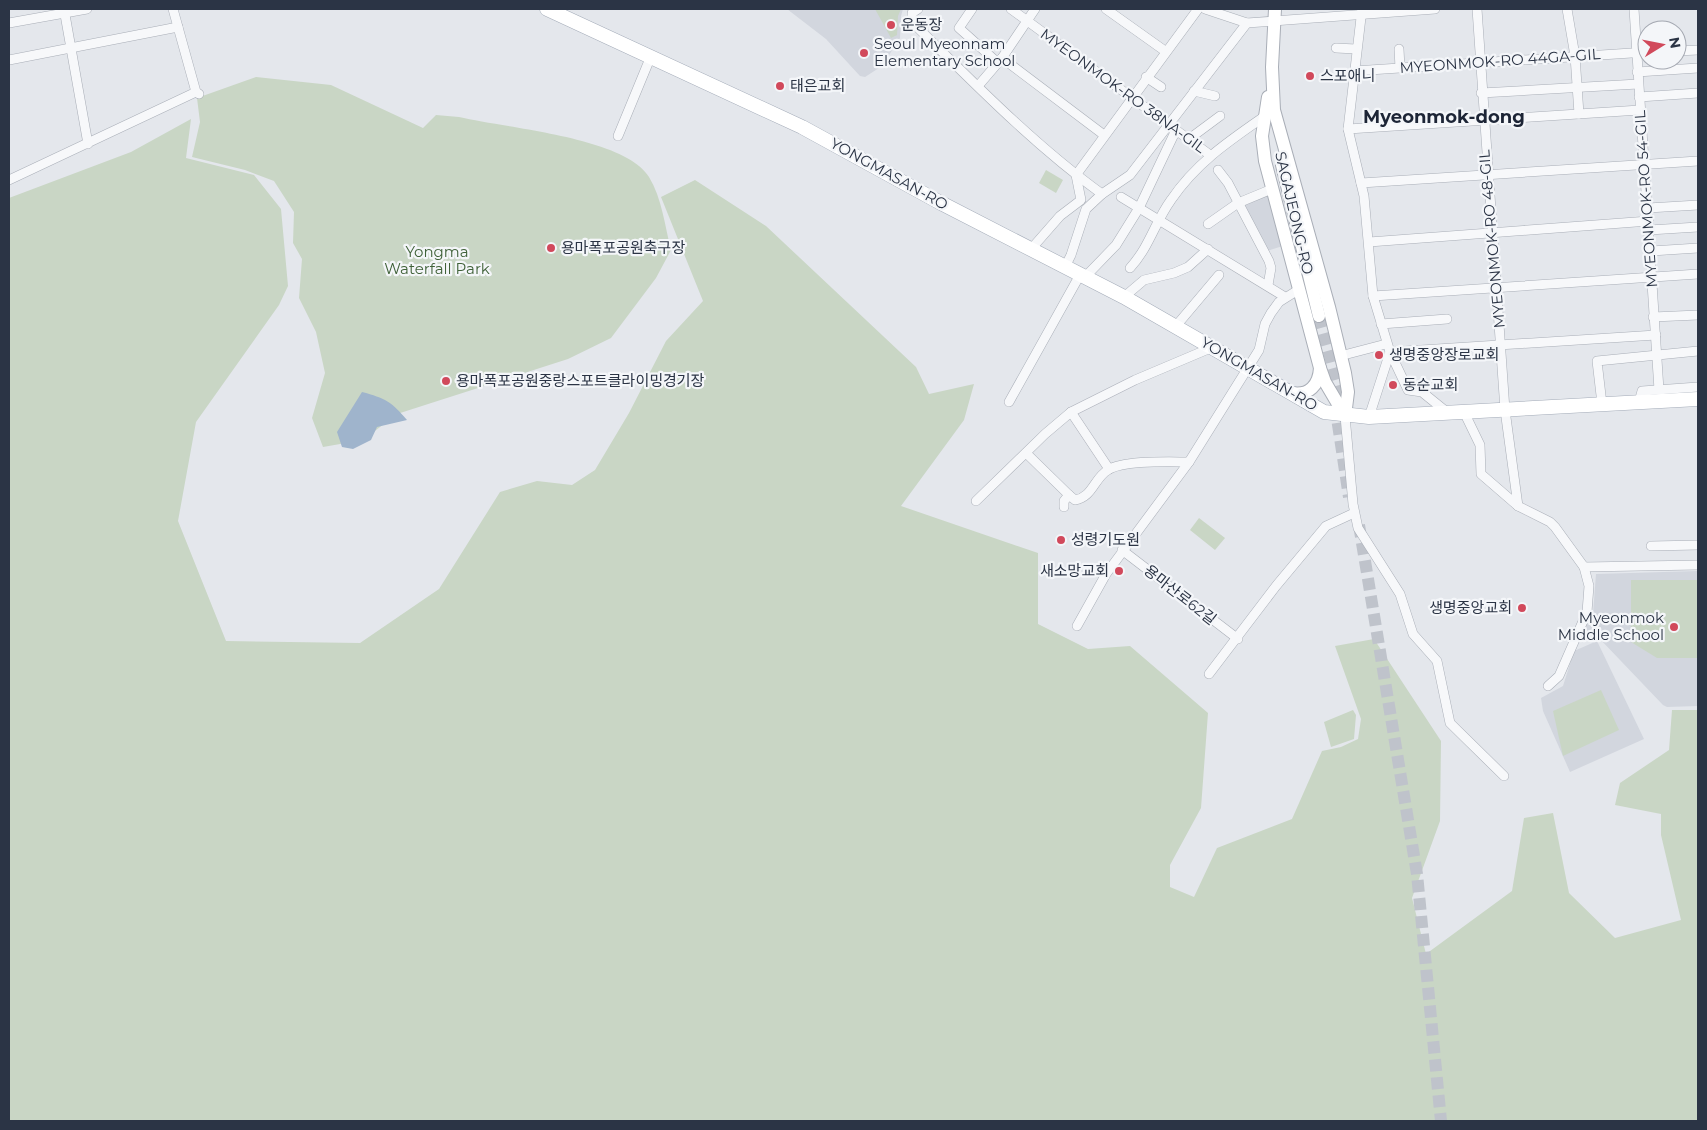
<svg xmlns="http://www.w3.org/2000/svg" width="1707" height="1130" font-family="Montserrat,'Noto Sans KR',sans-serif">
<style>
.built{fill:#d2d6de}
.green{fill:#c9d6c5}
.water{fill:#9fb4cc}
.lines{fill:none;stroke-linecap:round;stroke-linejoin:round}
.secondary-tunnel{stroke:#bfc3cb;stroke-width:12;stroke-dasharray:12 6;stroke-linecap:butt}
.street-casing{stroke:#a9aeb7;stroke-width:10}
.secondary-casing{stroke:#a9aeb7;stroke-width:14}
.primary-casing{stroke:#a3abb8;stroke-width:15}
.street{stroke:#f7f8fa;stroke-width:9}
.secondary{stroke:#fff;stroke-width:12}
.primary{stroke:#fff;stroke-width:14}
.poi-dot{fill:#d1495b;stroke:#f4f6f9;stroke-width:2}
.labels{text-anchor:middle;stroke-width:4.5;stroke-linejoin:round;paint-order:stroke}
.poi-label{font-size:15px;fill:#2b3445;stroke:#f4f6f9;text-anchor:start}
.street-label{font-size:15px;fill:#2b3445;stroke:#f4f6f9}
.park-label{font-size:15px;fill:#3f6138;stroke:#f4f6f9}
.quarter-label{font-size:18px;font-weight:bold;fill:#1d2536;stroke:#f4f6f9}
</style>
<rect width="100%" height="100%" fill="#e4e7ec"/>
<g class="built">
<path d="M787,9H903L901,16L900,38L882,66L865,77L860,76L826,39Z"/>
<path d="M1271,191L1286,245L1267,251L1241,204Z"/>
<path d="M1698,571V706L1667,707L1663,705L1599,638L1583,630L1593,614L1596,574Z"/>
<path d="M1597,641L1644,739L1570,772L1543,711L1541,698L1563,686L1574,651Z"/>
</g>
<g class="green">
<path d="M875,9H901L898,16L897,35L891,38Z"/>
<path d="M256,77L331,85L423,128L436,115L459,117C505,128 625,137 649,177C662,198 665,227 671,250L656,278L611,338L568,359L397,414L363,440L323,447L312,418L325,373L316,332L299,298L302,259L293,243L294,212L274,181L245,170L192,157L200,122L197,98Z"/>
<path d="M191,119L186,158L254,175L281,209L288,286L279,305L196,422L178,521L226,641L360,643L439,589L500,492L537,481L572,485L595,470L629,413L666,341L703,301L661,197L695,180L766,226L916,367L929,394L974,384L964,420L901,506L1038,553V624L1088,649L1130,646L1208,713L1201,808L1170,865V887L1194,897L1217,848L1292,819L1322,751L1341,747L1358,739L1361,719L1335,646L1374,639L1441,741L1440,821L1412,898L1426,954L1512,891L1524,818L1553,813L1569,893L1615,938L1681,920L1661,835V814L1615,805L1620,783L1669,750L1672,710H1698V1121H9V198L131,152Z"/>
<path d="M1046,170L1063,180L1056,193L1039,183Z"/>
<path d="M1199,518L1225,538L1215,550L1190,530Z"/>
<path d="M1631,580H1698V658H1657L1631,642Z"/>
<path d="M1601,690L1619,730L1563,756L1553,711Z"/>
<path d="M1353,710L1356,715L1354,739L1331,747L1324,722Z"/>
</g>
<path class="water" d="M362,392C385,398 392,402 407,420L377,427L371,440L353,449L342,447L337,432Z"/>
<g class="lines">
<g class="secondary-tunnel">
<path d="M1319,316L1340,392L1343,413"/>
<path d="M1335,405L1349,497"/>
<path d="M1359,525L1417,874L1441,1121"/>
</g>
<g class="street-casing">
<g id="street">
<path d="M64,9L88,144"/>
<path d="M173,9L196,92L199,94"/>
<path d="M918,9L912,13V22C973,82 1033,144 1102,194"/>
<path d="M972,9L959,28L998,63"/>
<path d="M1011,9L1210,155"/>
<path d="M1106,9L1165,51"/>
<path d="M1205,9L1247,23L1435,9"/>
<path d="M1362,9L1348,129L1364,196L1373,296L1390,352L1369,417"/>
<path d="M1477,9L1505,410L1518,506L1550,522L1555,527L1584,567L1589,586L1587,612L1559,676L1548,686"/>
<path d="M1567,9L1575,56L1579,114"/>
<path d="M1634,9L1659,390"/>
<path d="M9,23L87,9"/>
<path d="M1336,48L1356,49"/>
<path d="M1399,49L1400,68"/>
<path d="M1677,51L1698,50"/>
<path d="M1002,58L1104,135"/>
<path d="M9,60L178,27"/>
<path d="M1354,71L1647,52"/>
<path d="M1637,72L1698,68"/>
<path d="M1146,77L1161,87"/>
<path d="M978,86L1002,58L1035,9"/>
<path d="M1194,91L1215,96"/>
<path d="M1481,93L1638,84"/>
<path d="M1639,97L1698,93"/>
<path d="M1348,129L1640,110"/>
<path d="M618,136L651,56"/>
<path d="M1189,139L1220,116"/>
<path d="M1218,170L1228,183L1269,261L1271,268L1268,285"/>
<path d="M9,180L196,92"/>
<path d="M1361,183L1698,161"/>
<path d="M1121,197L1285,297"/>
<path d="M1648,208L1698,205"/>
<path d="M1208,224L1238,203L1272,189"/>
<path d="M1649,230L1698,227"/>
<path d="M1369,242L1649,221"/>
<path d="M1032,248L1060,216L1081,200L1076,175L1198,9"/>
<path d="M1651,251L1698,248"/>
<path d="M1066,265L1071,255L1086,209L1102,194L1130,175L1247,23"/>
<path d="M1130,268C1150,246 1155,222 1171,200C1196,163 1229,141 1265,116"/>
<path d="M1086,276L1116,245L1139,208L1176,130"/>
<path d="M1373,296L1698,274"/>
<path d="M1124,297L1144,280L1174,273L1188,267L1208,249"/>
<path d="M1653,317L1698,315"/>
<path d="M1381,324L1447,319"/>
<path d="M1176,326L1219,275"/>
<path d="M1340,356L1386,344"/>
<path d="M1009,402L1081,273"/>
<path d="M1639,402L1642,391L1698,387"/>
<path d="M1602,404L1597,361L1698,351"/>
<path d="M1071,412L1109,469"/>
<path d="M1464,412L1480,445L1481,474L1518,506"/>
<path d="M1448,413L1422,392L1408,390L1390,352L1656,335"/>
<path d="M1345,416L1353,504L1358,528L1400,594L1413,634L1437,661L1450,723L1504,776"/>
<path d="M1026,453L1069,495"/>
<path d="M976,501L1045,434L1071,412L1135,380L1213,347"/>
<path d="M1064,507V501L1069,495L1075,500C1093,497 1094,478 1108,470C1124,460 1169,462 1189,462"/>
<path d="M1651,546L1698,545"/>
<path d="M1122,550L1238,639"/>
<path d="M1584,567L1698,565"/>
<path d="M1077,626L1106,574L1189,462L1259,350L1265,324L1271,313L1279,302L1298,290"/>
<path d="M1209,674L1276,586L1326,526L1354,513"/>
</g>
</g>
<g class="secondary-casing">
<g id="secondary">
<path d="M1275,9L1272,67L1274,110L1329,307L1345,373L1348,392L1345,416"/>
<path d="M1268,97L1262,136L1265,161L1320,368L1325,382L1345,416"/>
<path d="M1282,165L1319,316"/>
<path d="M1292,393C1309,396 1319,385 1320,368"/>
</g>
</g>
<g class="primary-casing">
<path id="primary" d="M547,9L802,127L939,202L1124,297L1324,412L1369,417L1698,399"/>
</g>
<use href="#street" class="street"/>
<use href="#secondary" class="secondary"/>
<use href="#primary" class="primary"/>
</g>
<g class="poi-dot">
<circle cx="891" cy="25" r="5"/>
<circle cx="864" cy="53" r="5"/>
<circle cx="1310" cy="76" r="5"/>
<circle cx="780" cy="86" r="5"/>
<circle cx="551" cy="248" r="5"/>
<circle cx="1379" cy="355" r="5"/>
<circle cx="446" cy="381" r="5"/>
<circle cx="1393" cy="385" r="5"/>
<circle cx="1061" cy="540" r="5"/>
<circle cx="1119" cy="571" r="5"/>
<circle cx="1522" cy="608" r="5"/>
<circle cx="1674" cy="627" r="5"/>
</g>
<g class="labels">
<g class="poi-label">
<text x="901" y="30">운동장</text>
<text x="874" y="49">Seoul Myeonnam<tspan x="874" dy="17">Elementary School</tspan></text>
<text x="1320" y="81">스포애니</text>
<text x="790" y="91">태은교회</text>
<text x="561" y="253">용마폭포공원축구장</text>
<text x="1389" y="360">생명중앙장로교회</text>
<text x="456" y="386">용마폭포공원중랑스포트클라이밍경기장</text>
<text x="1403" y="390">동순교회</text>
<text x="1071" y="545">성령기도원</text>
<text x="1109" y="576" text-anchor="end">새소망교회</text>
<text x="1512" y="613" text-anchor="end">생명중앙교회</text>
<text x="1664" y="623" text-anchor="end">Myeonmok<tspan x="1664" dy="17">Middle School</tspan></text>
</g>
<g class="street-label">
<text transform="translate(1500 61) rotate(-4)" y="5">MYEONMOK-RO 44GA-GIL</text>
<text transform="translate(1123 91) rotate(36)" y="5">MYEONMOK-RO 38NA-GIL</text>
<text transform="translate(889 174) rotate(29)" y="5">YONGMASAN-RO</text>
<text transform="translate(1646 199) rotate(-94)" y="5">MYEONMOK-RO 54-GIL</text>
<text transform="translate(1294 213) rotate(77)" y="5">SAGAJEONG-RO</text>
<text transform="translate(1492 239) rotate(-95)" y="5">MYEONMOK-RO 48-GIL</text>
<text transform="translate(1259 374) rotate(30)" y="5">YONGMASAN-RO</text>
<text transform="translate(1180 595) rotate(38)" y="5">용마산로62길</text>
</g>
<g class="park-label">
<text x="437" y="257">Yongma<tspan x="437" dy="17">Waterfall Park</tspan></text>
</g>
<g class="quarter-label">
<text x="1444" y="123">Myeonmok-dong</text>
</g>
</g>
<rect width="1707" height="1130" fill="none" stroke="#2b3445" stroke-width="20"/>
<g transform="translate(1662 45) rotate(80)"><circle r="24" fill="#f4f6f9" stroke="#a4a8b1"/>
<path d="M0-4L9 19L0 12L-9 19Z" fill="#d1495b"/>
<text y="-8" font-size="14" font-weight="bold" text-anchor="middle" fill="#2b3445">N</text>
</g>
</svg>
